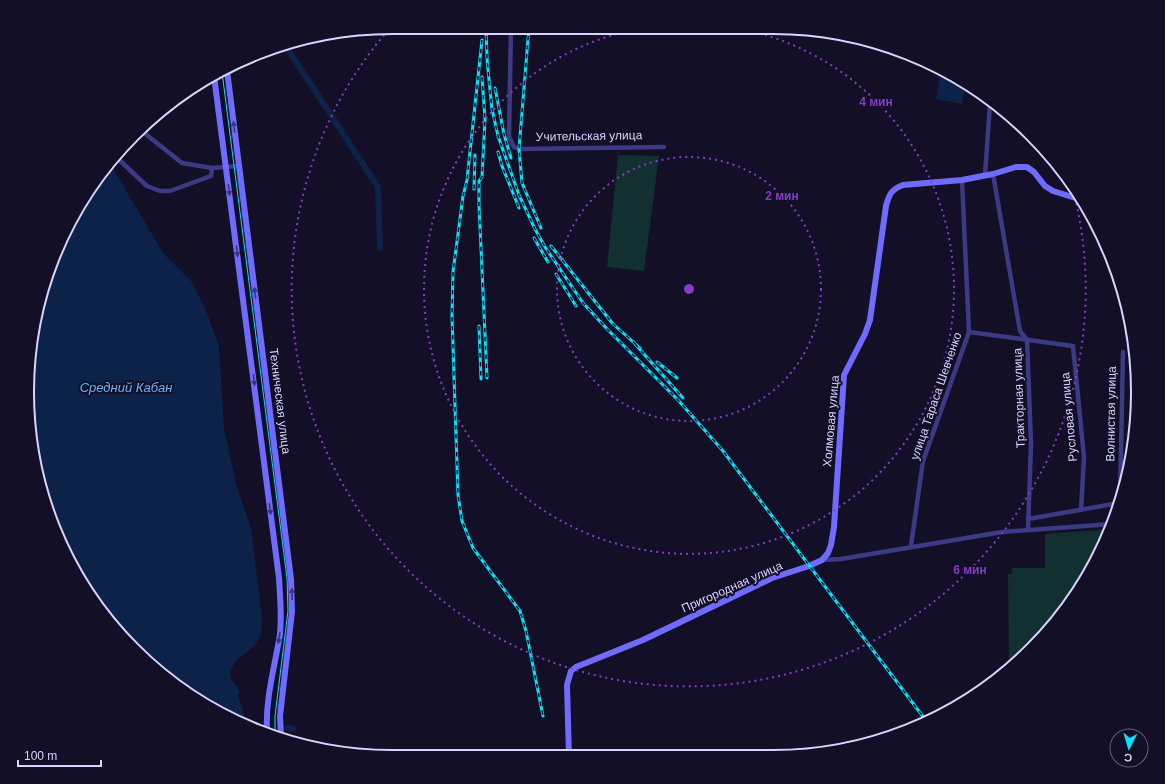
<svg xmlns="http://www.w3.org/2000/svg" width="1165" height="784" font-family="Helvetica,sans-serif">
<style>
.green{fill:#12302f}
.water{fill:#0c2248}
.lines{fill:none;stroke-linecap:round;stroke-linejoin:round}
.canal{stroke:#0c2248;stroke-width:6}
.street{stroke:#3d3a85;stroke-width:4.5}
.secondary{stroke:#6f6bff;stroke-width:6}
.tram{stroke:#00e5ff;stroke-width:1}
.rail-casing{stroke:#00e5ff;stroke-width:3}
.rail{stroke:#130f26;stroke-width:1.5;stroke-dasharray:4.5;stroke-linecap:butt}
.oneway{fill:#38347d}
.ring{fill:none;stroke:#843dc5;stroke-width:2;stroke-dasharray:2 4}
.labels{text-anchor:middle;stroke-width:4;stroke-linejoin:round;paint-order:stroke}
.street-label{font-size:12px;fill:#d9d4ff;stroke:#130f26}
.water-label{font-size:13px;font-style:italic;fill:#62b6ff;stroke:#130f26}
.rim{fill:none;stroke:#d9d4ff;stroke-width:2}
.centre{fill:#843dc5;stroke:#130f26;stroke-width:2}
.ring-label{font-size:12px;text-anchor:middle;font-weight:bold;fill:#843dc5;stroke:#130f26;stroke-width:4;stroke-linejoin:round;paint-order:stroke}
</style>
<rect width="100%" height="100%" fill="#130f26"/>
<g class="green">
<path d="M618,155L659,156L644,271L607,267Z"/>
<path d="M1111,529L1077,595L1031,650L1009,668L1008,574H1012V568H1045V534Z"/>
</g>
<g class="water">
<path d="M941,69L965,86L962,104L936,99Z"/>
<path d="M110,163L163,253L192,282L207,313L219,346L224,428L237,488L251,528L262,618L261,634L255,645L236,661L230,670V677L240,691L238,696L248,725L230,719L134,650L76,574L34,463L28,368L55,253L103,170Z"/>
</g>
<g class="lines">
<g class="canal">
<path d="M285,45L378,187L380,248"/>
<path d="M288,728L293,729"/>
</g>
<g class="street">
<path d="M511,27L509,137L514,147L519,149L664,147"/>
<path d="M143,132L182,163L212,168L239,166"/>
<path d="M116,157L147,186L160,191H170L211,176L212,168"/>
<path d="M993,174L1020,331L1027,340L1031,444L1028,530"/>
<path d="M985,175L990,104"/>
<path d="M969,332L1073,346L1084,457L1081,510"/>
<path d="M1120,500L1123,352"/>
<path d="M1028,519L1119,503"/>
<path d="M911,546L923,461L969,332L962,180"/>
<path d="M822,560L841,559L1002,532L1112,524"/>
</g>
<g class="secondary">
<path d="M227,70L291,579L292,612L280,716L281,736"/>
<path d="M214,76L279,578C280,596 282,615 280,634C275,666 265,699 267,732"/>
<path d="M569,757L567,685L571,671L576,667L643,640L772,578L809,566L822,560L828,553L831,545L834,527L844,375L865,334L870,320L886,206C889,194 892,189 903,185L962,180L993,174L1016,167H1027L1034,172L1045,186L1053,191L1082,200"/>
</g>
<path class="tram" d="M222,72L287,578L288,611L275,716V734"/>
<g class="rail-casing">
<g id="rail">
<path d="M486,27L487,58L489,80L492,109L498,136L519,195L535,229L545,247L583,303L607,329L678,400L723,451L927,722"/>
<path d="M529,27L519,149L522,183L541,228"/>
<path d="M482,40L467,180L463,196L453,272L452,316L458,495L462,521L473,548L520,611L526,631L543,716"/>
<path d="M482,77L485,119L482,177L479,181V205L487,378"/>
<path d="M495,88L504,134L511,158"/>
<path d="M498,152L502,166L519,208"/>
<path d="M474,189L475,155"/>
<path d="M534,238L548,262"/>
<path d="M551,246L613,324L640,348"/>
<path d="M556,274L576,306"/>
<path d="M479,326L481,379"/>
<path d="M635,344L683,398"/>
<path d="M657,362L677,378"/>
</g>
</g>
<use href="#rail" class="rail"/>
</g>
<defs><path id="oneway-solid" d="M-6-.8H1V-3.2L6.5 0L1 3.2V.8H-6Z"/></defs>
<g class="oneway">
<use href="#oneway-solid" transform="translate(234 127) rotate(-98)"/>
<use href="#oneway-solid" transform="translate(229 190) rotate(83)"/>
<use href="#oneway-solid" transform="translate(237 251) rotate(83)"/>
<use href="#oneway-solid" transform="translate(255 293) rotate(-97)"/>
<use href="#oneway-solid" transform="translate(254 380) rotate(83)"/>
<use href="#oneway-solid" transform="translate(270 509) rotate(83)"/>
<use href="#oneway-solid" transform="translate(292 594) rotate(-92)"/>
<use href="#oneway-solid" transform="translate(279 638) rotate(99)"/>
</g>
<g class="ring">
<circle cx="689" cy="289" r="132"/>
<path d="M730 27A265 265 0 1 1 648 27"/>
<path d="M1072 186A397 397 0 1 1 389 29"/>
</g>
<g class="labels">
<g class="street-label">
<text transform="translate(589 136) rotate(-1)" y="4">Учительская улица</text>
<text transform="translate(936 396) rotate(-71)" y="4">улица Тараса Шевченко</text>
<text transform="translate(1019 398) rotate(-92)" y="4">Тракторная улица</text>
<text transform="translate(280 401) rotate(83)" y="4">Техническая улица</text>
<text transform="translate(1111 414) rotate(-89)" y="4">Волнистая улица</text>
<text transform="translate(1069 417) rotate(-95)" y="4">Русловая улица</text>
<text transform="translate(831 421) rotate(-85)" y="4">Холмовая улица</text>
<text transform="translate(732 587) rotate(-24)" y="4">Пригородная улица</text>
</g>
<g class="water-label">
<text x="126" y="392">Средний Кабан</text>
</g>
</g>
<path d="M0 0H1165V784H0ZM392 34H773A358 358 0 0 1 1131 392V392A358 358 0 0 1 773 750H392A358 358 0 0 1 34 392V392A358 358 0 0 1 392 34Z" fill="#130f26" fill-rule="evenodd"/>
<path class="rim" d="M392 34H773A358 358 0 0 1 1131 392V392A358 358 0 0 1 773 750H392A358 358 0 0 1 34 392V392A358 358 0 0 1 392 34Z"/>
<circle cx="689" cy="289" r="6" class="centre"/>
<g class="ring-label">
<text x="876" y="106">4 мин</text>
<text x="782" y="200">2 мин</text>
<text x="970" y="574">6 мин</text>
</g>
<g transform="translate(1129 748) rotate(185)"><circle r="19" fill="#130f26" stroke="#625e7d"/>
<path d="M0-3L7 15L0 10L-7 15Z" fill="#00e5ff"/>
<text y="-6" font-size="11" font-weight="bold" text-anchor="middle" fill="#d9d4ff">С</text>
</g>
<path d="M18 760v6h83v-6" fill="none" stroke="#d9d4ff" stroke-width="2"/>
<text x="24" y="760" font-size="12" fill="#d9d4ff" stroke="#130f26" stroke-width="3" paint-order="stroke">100 m</text>
</svg>
